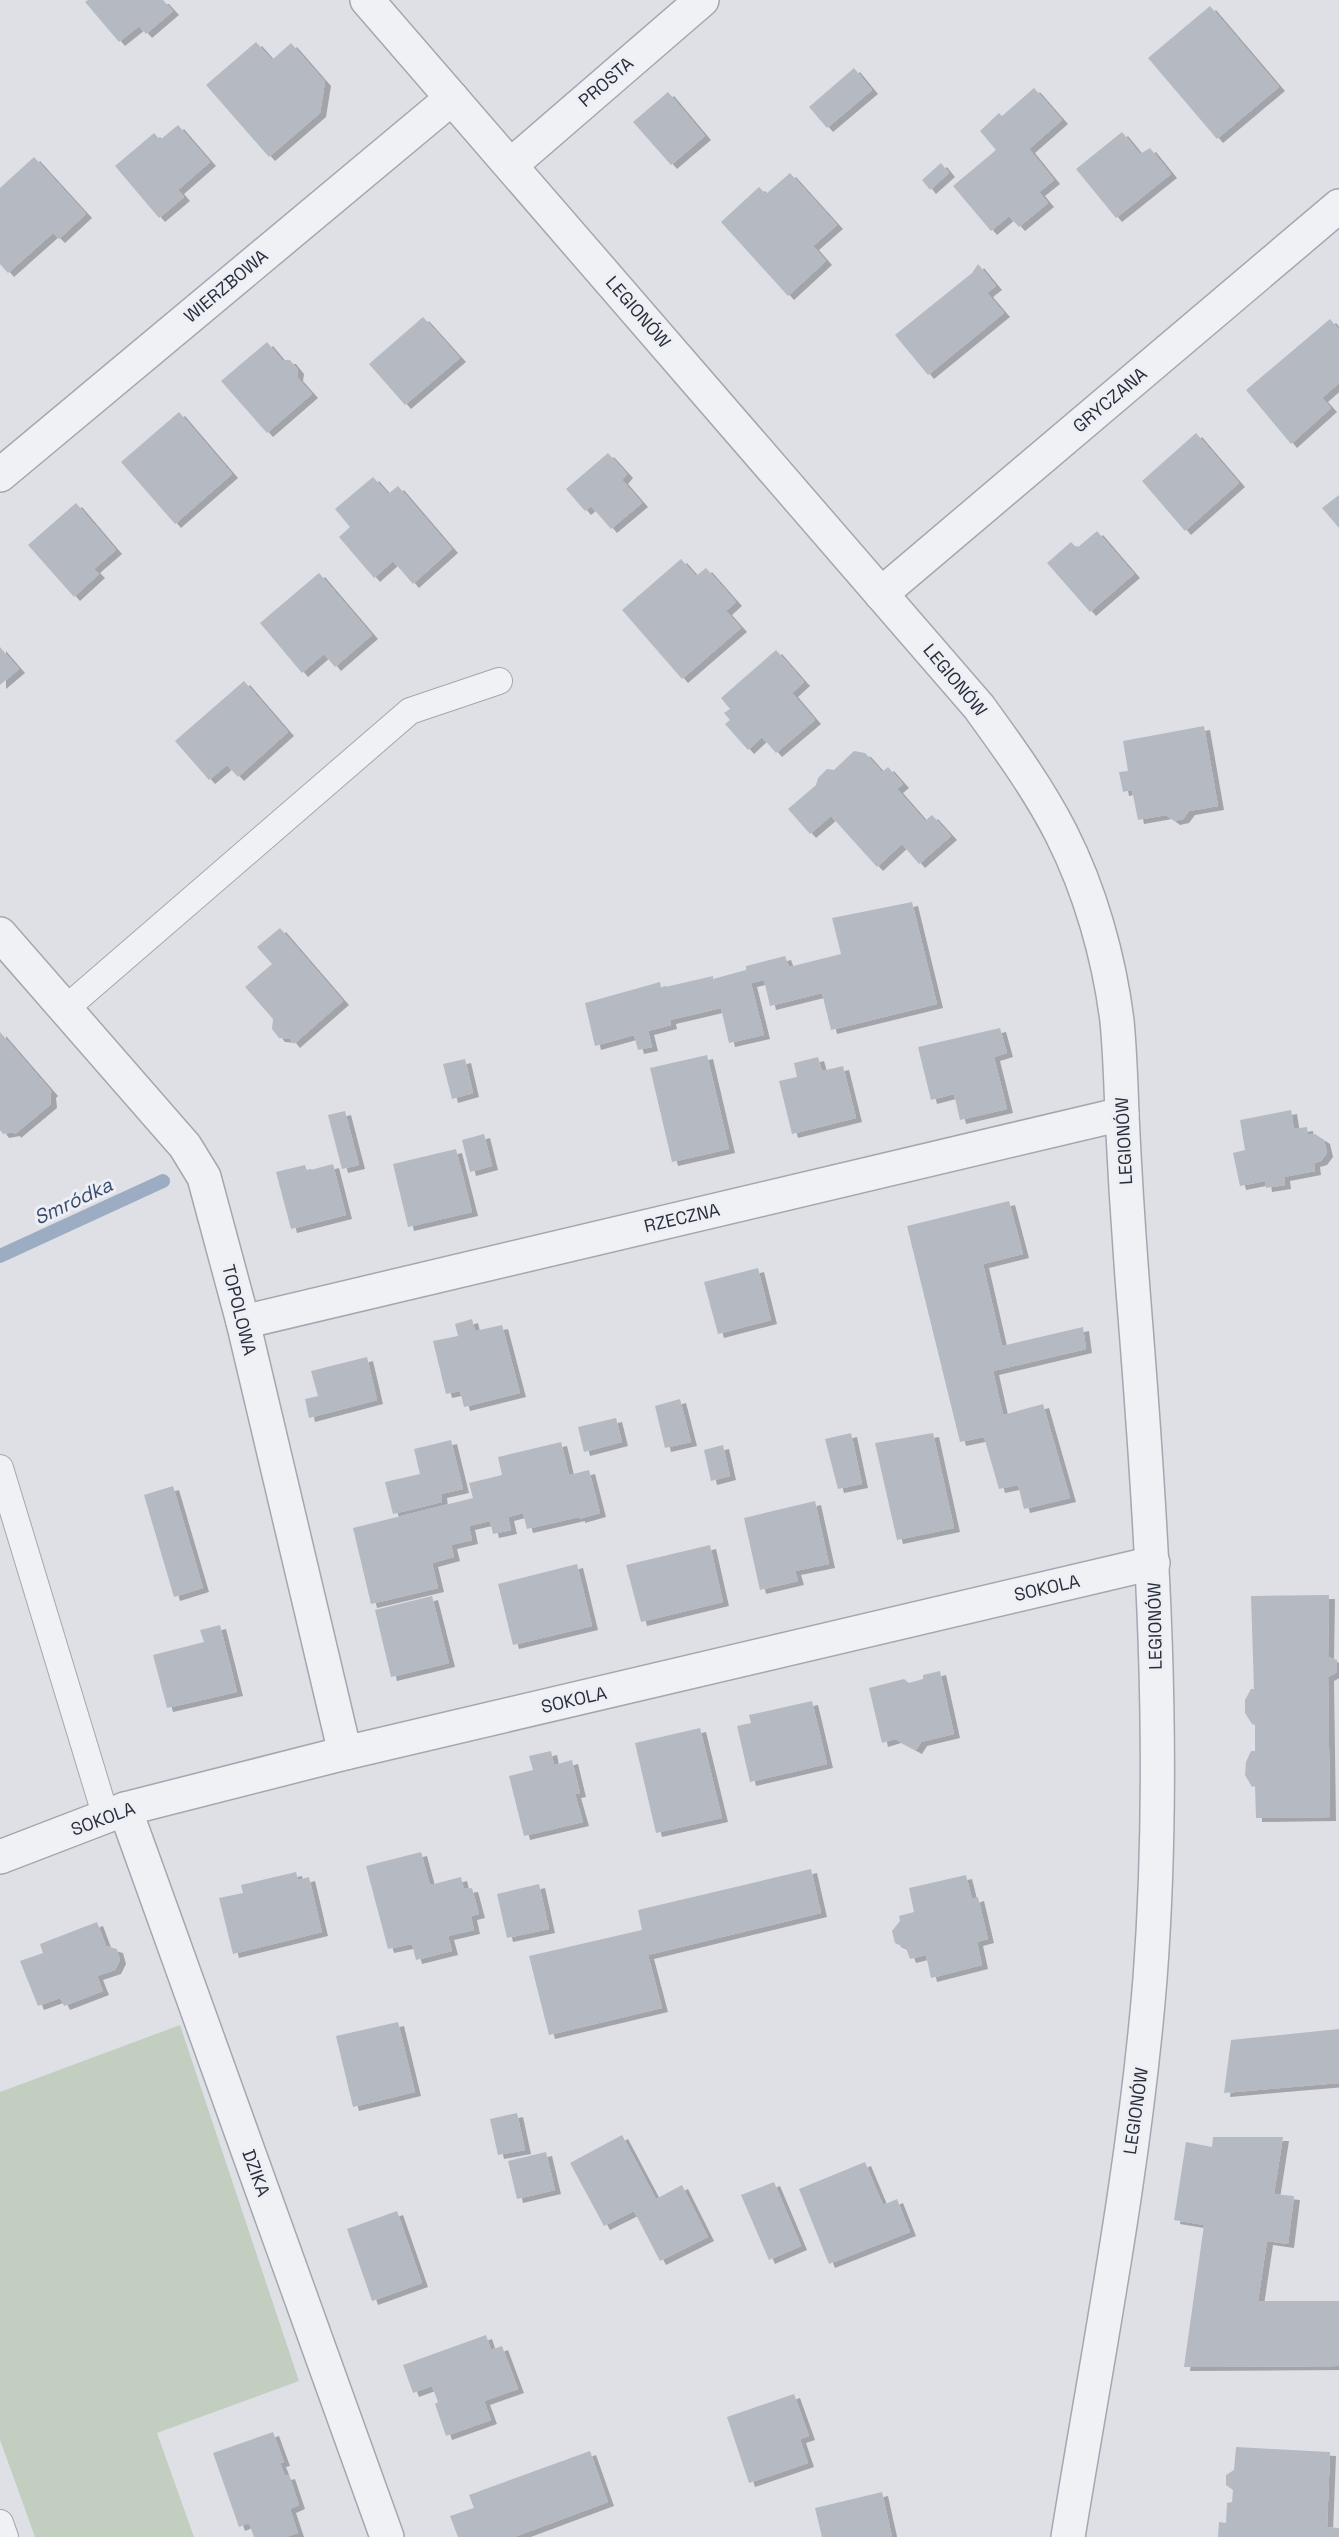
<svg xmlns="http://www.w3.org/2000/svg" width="1339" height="2537" font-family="'Space Grotesk',sans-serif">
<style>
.green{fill:#c2cfc0}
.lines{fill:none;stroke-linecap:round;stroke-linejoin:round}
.stream{stroke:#9cacc3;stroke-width:14}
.building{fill:#b5b9c2;filter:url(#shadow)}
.lane-casing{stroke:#a4a7af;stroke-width:28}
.street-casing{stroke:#a4a7af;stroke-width:36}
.lane{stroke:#f0f1f5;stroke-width:26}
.street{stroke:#f0f1f5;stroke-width:33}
.labels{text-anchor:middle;stroke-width:6;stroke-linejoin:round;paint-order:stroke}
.street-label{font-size:18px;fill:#282e3b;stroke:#edeff4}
.water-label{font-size:20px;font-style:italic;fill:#374b6b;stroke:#edeff4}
</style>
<defs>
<filter id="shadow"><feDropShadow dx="6" dy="4" stdDeviation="0" flood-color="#0004"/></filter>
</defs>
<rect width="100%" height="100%" fill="#dee0e6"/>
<path class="green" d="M180,2025L299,2381L157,2433L194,2537H35L0,2440V2092Z"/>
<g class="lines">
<path class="stream" d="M0,1256L163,1181"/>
</g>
<g class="building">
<path d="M88,0H163L173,11L146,34L139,26L119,42L85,2Z"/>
<path d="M1210,6L1279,87L1217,139L1148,58Z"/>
<path d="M256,42L272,60L291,43L325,82L320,113L269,157L206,85Z"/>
<path d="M854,68L872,90L827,128L809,107Z"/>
<path d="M1034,88L1062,120L1029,149L1054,180L1039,192L1048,203L1019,227L1009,216L991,231L953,186L996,150L980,131L999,113L1002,116Z"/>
<path d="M668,92L705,136L671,165L633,122Z"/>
<path d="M178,125L210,162L178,190L184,197L159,218L115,166L154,133L160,140Z"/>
<path d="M1122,132L1140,154L1150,148L1171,174L1116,218L1076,169Z"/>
<path d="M34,157L86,214L59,239L53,233L8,273L0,264V188Z"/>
<path d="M941,163L949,173L930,190L922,180Z"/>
<path d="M790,173L837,225L813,246L826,261L788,296L721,222L759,187L766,194Z"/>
<path d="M978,264L996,286L987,293L1004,313L928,375L895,335L972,273Z"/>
<path d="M423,317L460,358L405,405L369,364Z"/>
<path d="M1330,319L1339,330V383L1322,398L1331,408L1291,444L1246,390Z"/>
<path d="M267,342L282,360H290L298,370L297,377L312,394L267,433L221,381Z"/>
<path d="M179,412L232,474L175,524L121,462Z"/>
<path d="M1196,433L1239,483L1185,531L1142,481Z"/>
<path d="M608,453L627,474L622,480L642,503L611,529L591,506L585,511L566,489Z"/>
<path d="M373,477L388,494L398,486L452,549L413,584L393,561L374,578L339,537L350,527L335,509Z"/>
<path d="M1339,495V528L1322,508Z"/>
<path d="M76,503L116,550L94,569L99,574L74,597L28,545Z"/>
<path d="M1097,531L1134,574L1090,612L1047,563L1071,542L1077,548Z"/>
<path d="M681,559L696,576L706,568L736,602L726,611L741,628L682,679L622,610Z"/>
<path d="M319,573L372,635L335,667L324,654L302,673L260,623Z"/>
<path d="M0,647L19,669L0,685Z"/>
<path d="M776,650L804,682L792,693L815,720L776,753L762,737L748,750L725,724L730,720L724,713L730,709L721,698Z"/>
<path d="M244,681L288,732L238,777L227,765L209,780L175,741Z"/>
<path d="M1204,726L1218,806L1189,811L1183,819L1174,821L1166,815L1138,820L1132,790L1123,792L1119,772L1128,771L1123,741Z"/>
<path d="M854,751L865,753L882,772L888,767L903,784L897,789L925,821L932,815L951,836L919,864L902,844L877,867L831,816L810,834L788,809L816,785L818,778L827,769L834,770Z"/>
<path d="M912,902L937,1004L831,1030L822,993L770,1006L764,980L751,983L764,1035L729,1043L721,1008L670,1020L671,1025L648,1031L652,1047L638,1050L634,1035L595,1046L585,1003L660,982L661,988L713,976V979L746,970V966L785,956L789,967L841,954L832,918Z"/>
<path d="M280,928L343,1001L294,1044L290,1039L279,1038L272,1029L273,1019L245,987L272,964L257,947Z"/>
<path d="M1000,1028L1007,1053L994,1057L1007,1109L960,1120L954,1094L931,1100L918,1047Z"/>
<path d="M0,1032L52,1092L50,1094L51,1104L15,1134L14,1132L3,1134L0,1130Z"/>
<path d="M707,1055L729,1149L672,1162L650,1068Z"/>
<path d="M818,1057L822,1071L843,1066L856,1118L792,1134L779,1081L797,1077L794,1063Z"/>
<path d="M465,1059L473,1093L452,1099L443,1064Z"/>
<path d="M1291,1110L1294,1129L1307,1127L1308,1135L1315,1134L1324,1140L1327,1153L1321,1161L1314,1163L1315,1171L1284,1177L1285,1185L1266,1188L1265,1181L1240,1186L1233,1153L1245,1150L1240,1120Z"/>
<path d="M345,1111L359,1165L342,1169L328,1115Z"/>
<path d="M484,1134L492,1166L470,1172L462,1140Z"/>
<path d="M456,1149L472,1212L408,1227L393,1164Z"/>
<path d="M333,1164L346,1215L291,1229L276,1172L305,1165L307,1171Z"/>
<path d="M1009,1201L1023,1254L983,1264L1002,1346L1083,1327L1086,1349L993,1371L1003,1415L1043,1404L1070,1498L1024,1509L1018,1485L999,1489L984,1437L960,1442L907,1226Z"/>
<path d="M758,1268L771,1320L718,1334L704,1282Z"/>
<path d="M472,1319L475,1331L502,1325L520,1393L464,1407L460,1391L446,1394L433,1341L458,1336L455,1324Z"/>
<path d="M367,1357L377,1400L309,1418L305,1399L318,1396L311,1371Z"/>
<path d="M680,1399L691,1442L665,1448L655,1406Z"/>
<path d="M616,1418L622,1442L584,1452L578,1427Z"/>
<path d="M851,1433L862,1484L838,1489L825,1439Z"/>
<path d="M933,1433L954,1528L897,1540L875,1443Z"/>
<path d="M451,1440L463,1489L441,1494L442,1502L393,1514L385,1482L420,1474L414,1449Z"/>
<path d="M561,1442L569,1475L589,1470L600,1513L579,1519V1517L527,1529L523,1513L508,1517L511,1530L493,1534L490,1521L469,1526L472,1540L451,1545L454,1557L432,1563L438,1588L371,1604L353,1528L473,1498L469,1483L502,1475L498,1457Z"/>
<path d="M723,1445L730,1476L711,1481L704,1450Z"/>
<path d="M173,1486L203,1588L174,1597L144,1495Z"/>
<path d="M815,1501L829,1564L795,1571L798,1581L760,1590L744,1518Z"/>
<path d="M710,1545L723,1602L641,1622L626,1565Z"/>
<path d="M577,1564L592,1626L513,1645L498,1584Z"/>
<path d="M1329,1595L1328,1657L1337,1660V1672L1328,1677L1330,1817L1256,1818L1255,1786L1252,1787L1245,1775L1246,1762L1251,1751H1255V1725L1252,1724L1245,1713V1700L1251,1689H1254L1251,1596Z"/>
<path d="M432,1596L449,1663L391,1677L375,1610Z"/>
<path d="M220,1625L237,1692L167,1708L153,1655L204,1642L200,1630Z"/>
<path d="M940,1671L954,1734L921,1742L916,1750L895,1739L882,1743L869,1688L904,1679L909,1683L923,1679V1675Z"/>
<path d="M812,1701L827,1764L750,1782L737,1726L751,1723L749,1715Z"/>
<path d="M700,1728L722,1818L656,1833L635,1743Z"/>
<path d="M551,1751L554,1765L572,1760L580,1793L575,1794L583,1822L524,1836L509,1776L533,1770L529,1756Z"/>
<path d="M421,1852L430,1885L461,1877L464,1889L472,1888L479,1914L471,1916L474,1930L448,1936L452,1951L416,1960L412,1944L388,1949L366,1866Z"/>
<path d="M811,1869L821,1913L648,1955L662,2008L549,2035L529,1956L642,1930L638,1910Z"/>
<path d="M296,1872L298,1880L309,1877L322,1932L233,1954L219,1898L243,1893L241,1885Z"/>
<path d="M966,1875L972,1899L978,1897L988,1939L977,1942L982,1965L931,1978L926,1955L910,1959L906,1948L895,1943L892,1931L900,1921L899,1916L914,1912L909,1888Z"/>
<path d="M539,1884L549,1929L507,1938L497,1894Z"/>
<path d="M97,1922L106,1946L117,1949L120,1960L115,1970L97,1976L103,1991L64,2006L60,1998L38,2006L20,1961L43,1953L40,1944Z"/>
<path d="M398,2022L415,2092L353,2107L336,2036Z"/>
<path d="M1339,2029V2083L1224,2093L1231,2040Z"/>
<path d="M517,2113L525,2150L498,2155L490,2119Z"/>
<path d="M622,2135L656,2199L682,2185L708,2237L660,2261L634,2211L604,2226L570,2163Z"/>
<path d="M1213,2137H1283L1274,2194L1294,2196L1288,2244L1267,2241L1258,2301H1339V2366L1184,2367L1204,2225L1174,2220L1186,2142L1212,2147Z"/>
<path d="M546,2152L555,2190L517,2199L508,2161Z"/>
<path d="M865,2162L883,2205L897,2199L910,2232L829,2264L799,2189Z"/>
<path d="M774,2182L801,2246L769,2260L741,2195Z"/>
<path d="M397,2211L422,2283L372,2301L347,2229Z"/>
<path d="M486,2335L491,2350L502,2346L518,2389L484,2401L491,2420L446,2436L435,2404L438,2402L432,2386L413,2393L403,2365Z"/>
<path d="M794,2394L809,2436L800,2439L808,2463L749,2483L727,2417Z"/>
<path d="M273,2432L284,2462L280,2463L285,2476L289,2475L299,2505L290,2509L298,2533L286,2537H254L249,2523L239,2527L213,2453Z"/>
<path d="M1236,2447L1330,2452L1327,2527L1339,2528V2537H1218L1219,2522L1226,2523L1227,2503L1232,2502L1233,2490L1226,2485V2475L1234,2470Z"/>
<path d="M590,2451L608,2502L514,2537H458L450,2516L474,2508L469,2495Z"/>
<path d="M882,2492L892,2537H822L815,2508Z"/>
</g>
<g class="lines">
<g class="lane-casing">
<g id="lane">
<path d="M65,1009L410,711L499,681"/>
<path d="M0,1468L106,1817"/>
<path d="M0,2523L5,2537"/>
</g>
</g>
<g class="street-casing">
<g id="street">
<path d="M367,0L979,707C1008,747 1038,788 1061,833C1090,890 1109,957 1117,1021C1120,1052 1121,1084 1122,1115C1125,1178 1129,1240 1134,1303C1152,1528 1167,1753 1150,1979C1135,2166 1098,2352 1068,2537"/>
<path d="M511,165L702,0"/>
<path d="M0,475L452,98"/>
<path d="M881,594L1339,206"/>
<path d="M0,934L185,1146L204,1177L243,1322L345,1753"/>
<path d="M243,1322L1122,1114"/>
<path d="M125,1809L387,2537"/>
<path d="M0,1857L125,1809L345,1753L1153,1563"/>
</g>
</g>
<use href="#lane" class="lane"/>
<use href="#street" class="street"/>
</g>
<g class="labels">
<g class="street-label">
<text transform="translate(606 82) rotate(-41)" y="6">PROSTA</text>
<text transform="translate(226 286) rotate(-40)" y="6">WIERZBOWA</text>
<text transform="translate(638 312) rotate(49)" y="6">LEGIONÓW</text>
<text transform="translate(1110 400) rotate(-40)" y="6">GRYCZANA</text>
<text transform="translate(955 680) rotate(50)" y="6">LEGIONÓW</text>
<text transform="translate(1124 1141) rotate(-93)" y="6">LEGIONÓW</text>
<text transform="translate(682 1218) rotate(-13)" y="6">RZECZNA</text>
<text transform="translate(239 1310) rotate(76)" y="6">TOPOLOWA</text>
<text transform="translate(1047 1588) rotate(-13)" y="6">SOKOLA</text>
<text transform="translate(1155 1626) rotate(-91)" y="6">LEGIONÓW</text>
<text transform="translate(574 1700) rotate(-13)" y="6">SOKOLA</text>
<text transform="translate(103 1819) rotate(-20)" y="6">SOKOLA</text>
<text transform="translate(1136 2111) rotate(-82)" y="6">LEGIONÓW</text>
<text transform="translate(256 2173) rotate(70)" y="6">DZIKA</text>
</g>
<g class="water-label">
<text transform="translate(73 1201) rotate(-25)" y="7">Smródka</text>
</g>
</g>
</svg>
